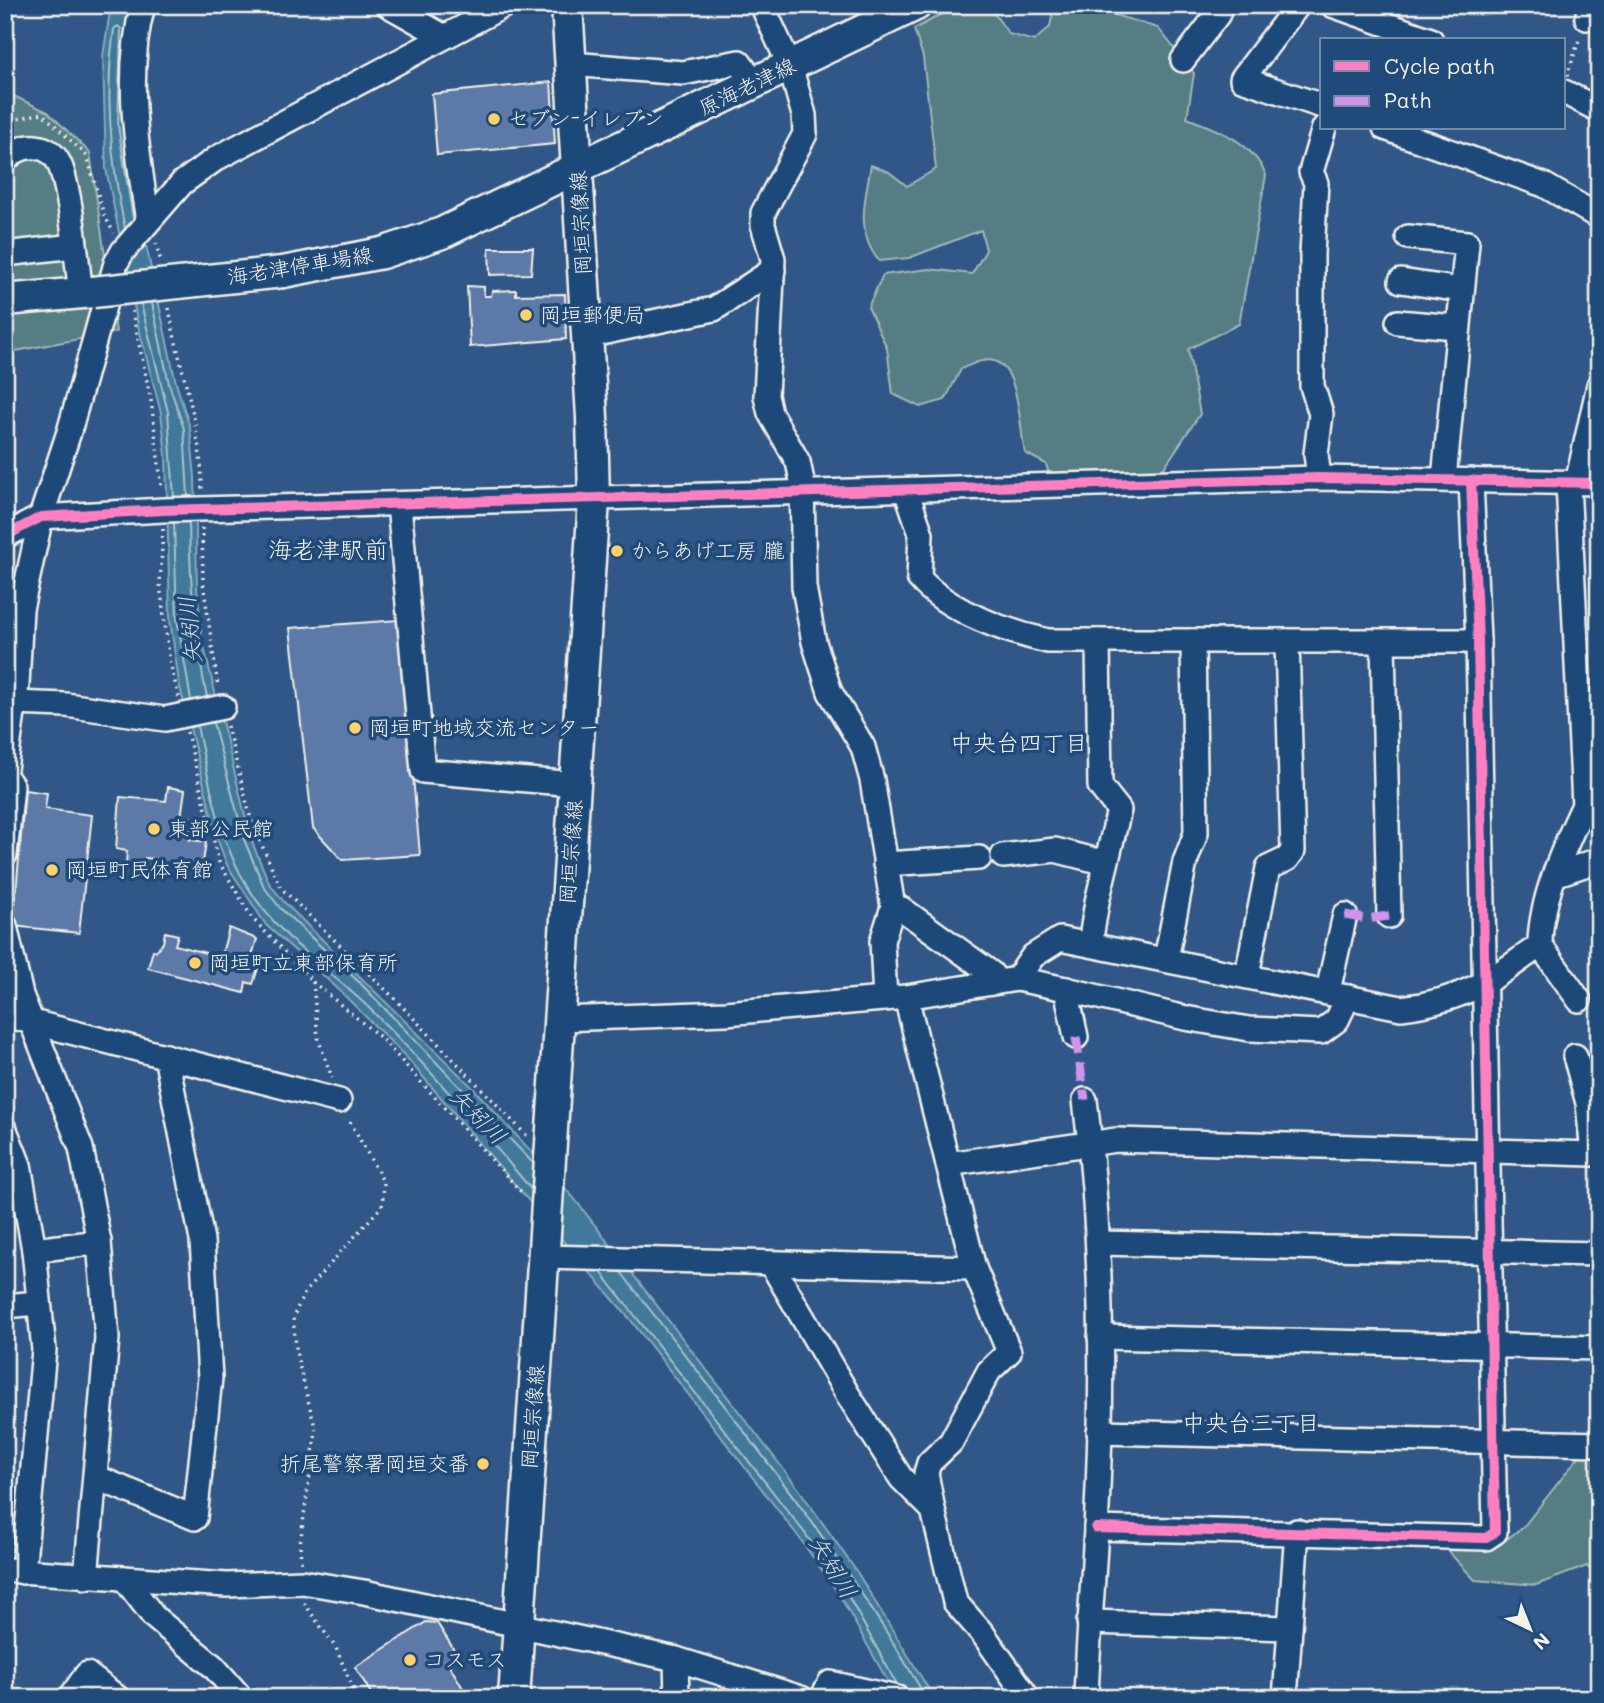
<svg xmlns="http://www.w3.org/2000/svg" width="1604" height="1703" font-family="Mali,'Klee One',sans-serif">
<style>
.green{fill:#547d84;stroke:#a4b7b6;stroke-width:2}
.water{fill:#40799a;stroke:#88a9b9;stroke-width:2}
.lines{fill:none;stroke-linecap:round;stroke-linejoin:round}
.shore{stroke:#acc1c9;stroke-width:2}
.building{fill:#5d79a7;stroke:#f4f1e8;stroke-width:2}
.minor-casing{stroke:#f4f1e8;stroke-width:28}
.major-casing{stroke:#f4f1e8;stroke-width:35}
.path{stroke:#f4f1e8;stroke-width:3.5;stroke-dasharray:2 5;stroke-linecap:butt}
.minor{stroke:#1f4a7a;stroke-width:23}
.major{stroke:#1f4a7a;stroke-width:30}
.major-bridge-casing{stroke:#f4f1e8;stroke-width:35;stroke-linecap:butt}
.major-bridge{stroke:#1f4a7a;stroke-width:30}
.quiet{stroke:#d193ec;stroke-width:9;stroke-dasharray:18 9;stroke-linecap:butt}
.cycleway-casing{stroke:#1f4a7a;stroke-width:15}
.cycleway{stroke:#ff80c0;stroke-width:10}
.poi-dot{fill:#ffd166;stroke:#1f4a7a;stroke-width:2.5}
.labels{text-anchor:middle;stroke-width:7;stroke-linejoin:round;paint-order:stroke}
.street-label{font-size:21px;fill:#f4f1e8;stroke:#1f4a7a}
.poi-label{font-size:21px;fill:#f4f1e8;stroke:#1f4a7a;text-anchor:start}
.water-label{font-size:23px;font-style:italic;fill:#d9dfdc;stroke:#1f4a7a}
.neighbourhood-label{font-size:23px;fill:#f4f1e8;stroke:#1f4a7a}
.quarter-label{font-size:24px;fill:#f4f1e8;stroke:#1f4a7a}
</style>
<rect width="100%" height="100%" fill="#305787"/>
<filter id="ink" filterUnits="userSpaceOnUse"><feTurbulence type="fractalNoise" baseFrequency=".0143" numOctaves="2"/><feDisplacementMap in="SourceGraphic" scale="14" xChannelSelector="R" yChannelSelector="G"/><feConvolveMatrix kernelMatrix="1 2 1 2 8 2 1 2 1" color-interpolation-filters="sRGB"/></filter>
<g filter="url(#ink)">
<g class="green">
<path d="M970,5H988L1009,34L1034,41L1050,27L1054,5H1105L1108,13L1158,28L1194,73L1187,118C1219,130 1252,142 1266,175L1239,324L1188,349L1200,414L1161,472L1051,482L1046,464L1025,453C1019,429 1021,352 982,361C975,362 968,366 961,369L945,400L920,407L893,394L887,348L868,307L883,275L929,269L972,274L986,250L981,230L909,258L879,261C855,232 865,199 871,165L889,172L907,186L936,169L923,57L914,29L946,12Z"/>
<path d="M5,92L48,112L90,153L116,332L5,353Z"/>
<path d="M1581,1454H1599V1580L1587,1566L1536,1585L1475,1580L1442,1545L1498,1546L1524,1526Z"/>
</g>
<path class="water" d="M111,5H132L134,190L176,383L190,428L195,477L197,588L202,639L251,840L269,883L285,903L471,1086L573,1197L798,1488L857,1572L934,1698H897L840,1596L798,1536L629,1318L407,1058L336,987L266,925L227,865L217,838L179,683L170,619L166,455L161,413L138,325L106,169L103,56Z"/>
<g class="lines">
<g class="shore">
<path d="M125,229C111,163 104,95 114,29L118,26L121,29L118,125L133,219"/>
<path d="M152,303L169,384L184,429L188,496"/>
<path d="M141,304L168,412L174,497"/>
<path d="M189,522C190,582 194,638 207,697"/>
<path d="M174,523L177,618L191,700"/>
<path d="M213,723L245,842L264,887L280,908L362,985L533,1163"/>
<path d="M197,726C209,780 218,840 248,887C277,936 327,968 368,1007C426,1064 479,1127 531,1189"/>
<path d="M601,1272L804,1532L846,1592L897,1685"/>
<path d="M621,1272C728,1412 838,1543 926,1698"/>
</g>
</g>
<g class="building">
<path d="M551,82L555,144L437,155L432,94Z"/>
<path d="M489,248H533L531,274L490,275Z"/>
<path d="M467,286L484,287V296H491L492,291L516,290V295L565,294L566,339L470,347Z"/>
<path d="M399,620L420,855L342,860L313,828L290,628Z"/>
<path d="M168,787L185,790L181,817L192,818L190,840L206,842L202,869L157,863V859L145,858L144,867L126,864L127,851L116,849L120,797L166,801Z"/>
<path d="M25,790L47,793L45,809L92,815L79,933L13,926Z"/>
<path d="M229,928L257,939L251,959L260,962L253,984L246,982L244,993L148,968L153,950L156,951L163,943L165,932L178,935L175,945L221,957Z"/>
<path d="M426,1622L437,1623L458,1656L448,1663L467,1695L475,1688L482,1698H374L355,1667Z"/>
</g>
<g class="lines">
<g class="minor-casing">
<g id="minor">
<path d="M143,5C124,75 137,151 148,221"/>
<path d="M388,5L443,36"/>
<path d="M762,5L790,66L804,115L805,134L763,213V225L773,259L766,396L770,413L798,462L802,481L804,587L814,642L830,692L863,747L872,780L893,907L882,941L885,999"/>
<path d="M1298,5L1242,79L1322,106"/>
<path d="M1332,5L1431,40"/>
<path d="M1587,18L1591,5"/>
<path d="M1183,60L1218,14L1220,5"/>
<path d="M571,64L683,73L739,62L755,83"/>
<path d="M1564,92L1599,110"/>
<path d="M1385,128L1544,185L1599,217"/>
<path d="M5,161C21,141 52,141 61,168C72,200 76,258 81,293"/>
<path d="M1408,237L1467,243L1444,479"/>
<path d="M5,254L74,246"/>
<path d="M1401,281L1461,290"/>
<path d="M1398,322L1456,327"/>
<path d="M587,336L714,309L773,270"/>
<path d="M1319,478L1316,454L1321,414L1312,386V254L1316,183L1311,172L1324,128"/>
<path d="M1568,483L1584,805"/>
<path d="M1577,483L1599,385"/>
<path d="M906,490L921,534L919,578C947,611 1007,632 1048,641H1478"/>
<path d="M399,504L423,771L575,784"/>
<path d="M5,536L41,517L163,510L1319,478L1599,483"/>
<path d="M1383,642L1389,916"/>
<path d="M13,703L66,705L165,719L223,707"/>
<path d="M5,769L17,685L21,609L41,517L69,432L116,263L123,251L182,183L217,158L505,5"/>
<path d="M5,776L12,786L5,854"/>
<path d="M1003,856L1055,850L1106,863"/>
<path d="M885,864L979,858"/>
<path d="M1557,874L1599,860"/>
<path d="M893,907L902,909L991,973L997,982"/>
<path d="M5,926L21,995L81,1148L99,1242L107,1338L86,1577"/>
<path d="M1090,944L1097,902L1119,810L1100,786L1098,641"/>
<path d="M1540,945L1579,1000"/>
<path d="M1166,959L1185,862L1196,833L1193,641"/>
<path d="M1247,975L1268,868L1287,859L1293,851L1287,641"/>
<path d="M1017,979L1033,956L1060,939L1401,1008C1463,1001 1492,980 1540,945C1540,900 1565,845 1584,805L1599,798"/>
<path d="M1066,989L1185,1018L1249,1029L1321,1032L1337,1020L1348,997"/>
<path d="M1328,991L1345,915"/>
<path d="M5,1015L339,1101"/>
<path d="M560,1019L726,1013L906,997L1017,979L1066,989L1076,1037"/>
<path d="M1085,1100C1103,1242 1104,1386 1096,1529C1093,1585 1088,1641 1086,1698"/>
<path d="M5,1130L19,1165L34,1250"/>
<path d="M948,1164L1116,1140L1593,1154L1588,1103L1575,1056"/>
<path d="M1099,1243L1599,1254"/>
<path d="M544,1257L974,1268L906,997"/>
<path d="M772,1265L848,1395L901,1478L933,1510L955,1602L983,1634L1028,1698"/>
<path d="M5,1306L38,1303"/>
<path d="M1100,1337L1599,1348"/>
<path d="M1099,1432L1599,1444"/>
<path d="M95,1477L195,1518L210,1378L202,1240L166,1056"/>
<path d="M933,1510L926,1473L929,1463L951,1442L989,1371L1009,1352L974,1268"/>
<path d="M1096,1528L1486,1538L1495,1532L1478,641L1471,480"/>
<path d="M5,1570L227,1585L302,1582L364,1592L676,1659L801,1698"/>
<path d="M23,1572L44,1350L34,1250L99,1242"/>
<path d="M124,1578L154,1617L214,1667L241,1698"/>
<path d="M1089,1622L1290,1628"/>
<path d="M676,1659L677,1698"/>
<path d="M70,1698L87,1674L118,1698"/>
<path d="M822,1698L830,1683L897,1698"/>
<path d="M1285,1698L1297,1531"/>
</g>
</g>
<g class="major-casing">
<g id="major">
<path d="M283,272L382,253L442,233L916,5"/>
<path d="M5,300L93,292"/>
<path d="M514,1698L594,500L592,417L567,5"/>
</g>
</g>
<g class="path">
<path d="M1567,76L1580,37"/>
<path d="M5,122L42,113L87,156L104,215L114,233"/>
<path d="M156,243L161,262"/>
<path d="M169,308C179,369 202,426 202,489"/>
<path d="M132,311L151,400L162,490"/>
<path d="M202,528L203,582L218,687"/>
<path d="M163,529L160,584L170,663L179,698"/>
<path d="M227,726L252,823L281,888L394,998L529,1138"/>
<path d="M187,732L219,862L252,918L313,982L380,1037L524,1195"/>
<path d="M313,982L318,1038L332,1078"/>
<path d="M301,1562L300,1544L316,1431L297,1357L293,1317L305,1292L382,1206L384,1183L348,1118"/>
<path d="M304,1603L336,1648L357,1698"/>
</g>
<use href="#minor" class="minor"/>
<use href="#major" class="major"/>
<g class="major-bridge-casing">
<path id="major-bridge" d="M93,292L283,272"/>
</g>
<use href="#major-bridge" class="major-bridge"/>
<g class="quiet">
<path d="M1345,915L1366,919L1389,916"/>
<path d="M1076,1037L1085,1100"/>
</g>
<g class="cycleway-casing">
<g id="cycleway">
<path d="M5,536L41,517L163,510L1319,478L1599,483"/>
<path d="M1096,1528L1486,1538L1495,1532L1478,641L1471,480"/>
</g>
</g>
<use href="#cycleway" class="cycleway"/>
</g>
</g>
<g class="poi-dot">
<circle cx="494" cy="119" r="7"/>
<circle cx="526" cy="315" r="7"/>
<circle cx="617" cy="551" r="7"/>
<circle cx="355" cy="728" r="7"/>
<circle cx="154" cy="829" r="7"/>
<circle cx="52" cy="870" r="7"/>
<circle cx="195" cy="963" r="7"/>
<circle cx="483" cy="1464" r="7"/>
<circle cx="410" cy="1660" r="7"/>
</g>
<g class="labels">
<g class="street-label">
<text transform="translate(747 87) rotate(-26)" y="7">原海老津線</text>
<text transform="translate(581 223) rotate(-93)" y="7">岡垣宗像線</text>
<text transform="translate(300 266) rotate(-9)" y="7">海老津停車場線</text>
<text transform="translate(571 852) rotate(-86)" y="7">岡垣宗像線</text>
<text transform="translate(533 1417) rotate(-86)" y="7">岡垣宗像線</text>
</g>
<g class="poi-label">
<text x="508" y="126">セブン-イレブン</text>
<text x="540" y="322">岡垣郵便局</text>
<text x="631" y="558">からあげ工房 朧</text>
<text x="369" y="735">岡垣町地域交流センター</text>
<text x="168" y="836">東部公民館</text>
<text x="66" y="877">岡垣町民体育館</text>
<text x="209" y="970">岡垣町立東部保育所</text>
<text x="469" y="1471" text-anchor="end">折尾警察署岡垣交番</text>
<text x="424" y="1667">コスモス</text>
</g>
<g class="water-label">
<text transform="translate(190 630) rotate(-96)" y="8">矢矧川</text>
<text transform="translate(478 1116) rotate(45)" y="8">矢矧川</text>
<text transform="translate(833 1567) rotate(59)" y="8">矢矧川</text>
</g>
<g class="neighbourhood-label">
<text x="1019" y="751">中央台四丁目</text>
<text x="1251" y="1431">中央台三丁目</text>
</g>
<g class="quarter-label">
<text x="328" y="558">海老津駅前</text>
</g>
</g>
<rect width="1604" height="1703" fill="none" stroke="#1f4a7a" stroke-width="28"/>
<rect x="14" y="14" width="1576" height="1675" fill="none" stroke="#f4f1e8" stroke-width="2.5" filter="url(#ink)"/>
<rect x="1320" y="38" width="245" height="91" fill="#1f4a7a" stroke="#748da6" stroke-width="2"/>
<rect x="1334" y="61" width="35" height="10" fill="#ff80c0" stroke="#748da6" stroke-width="2"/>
<text x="1384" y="74" font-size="21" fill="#f4f1e8">Cycle path</text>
<rect x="1334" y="96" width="35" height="10" fill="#d193ec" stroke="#748da6" stroke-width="2"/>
<text x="1384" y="108" font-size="21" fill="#f4f1e8">Path</text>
<g transform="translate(1530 1629) rotate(137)" stroke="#1f4a7a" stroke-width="5" paint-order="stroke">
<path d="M0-5L12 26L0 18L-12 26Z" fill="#f4f1e8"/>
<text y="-10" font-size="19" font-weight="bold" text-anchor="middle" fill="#f4f1e8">N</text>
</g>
</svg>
